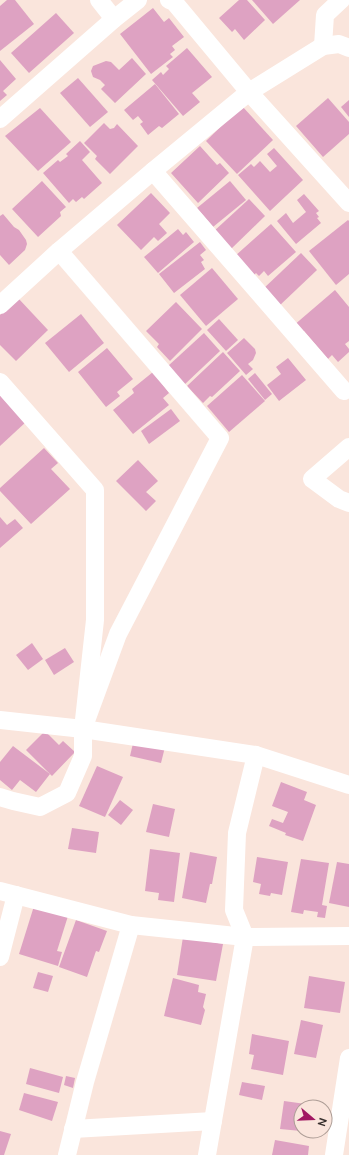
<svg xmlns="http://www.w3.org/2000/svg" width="349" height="1155" font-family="Ubuntu,sans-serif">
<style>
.building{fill:#dea2c2}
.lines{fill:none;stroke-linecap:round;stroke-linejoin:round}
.street{stroke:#fff;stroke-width:18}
</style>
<rect width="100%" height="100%" fill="#fae5dc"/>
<g class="building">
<path d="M7,0H15L34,24L0,51V6Z"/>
<path d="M239,0H247L265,20L244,40L235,29L232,32L219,18Z"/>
<path d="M252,0H300L273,24Z"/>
<path d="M153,8L164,22L169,18L184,37L172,46L175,50L170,54L173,57L151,74L120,34Z"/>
<path d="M56,13L74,33L29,73L11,53Z"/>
<path d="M187,48L212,77L192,93L200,102L183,116L152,80L161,72L163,75L169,69L166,66Z"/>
<path d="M132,58L146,74L115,103L101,89L105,85L100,80L93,77L91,71L93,66L106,61L111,62L119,70Z"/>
<path d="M0,60L16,79L3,91L7,95L0,101Z"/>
<path d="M78,78L108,112L90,127L60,93Z"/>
<path d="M155,84L179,114L162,128L159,126L148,135L140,124L143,122L138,116L133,120L124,110Z"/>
<path d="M328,98L349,122V134L323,157L296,126Z"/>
<path d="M349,100V117L341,107Z"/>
<path d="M242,106L273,140L237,174L206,141Z"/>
<path d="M40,108L71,142L38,171L5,136Z"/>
<path d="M104,123L110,129L114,128L117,124L138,146L110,174L95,159L97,156L84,143Z"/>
<path d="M80,141L90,152L82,160L102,183L84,199L82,197L76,202L73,199L69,203L43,173L58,160L60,162L68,156L66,154Z"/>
<path d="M200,146L217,165L220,163L229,173L198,203L171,173Z"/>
<path d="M274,148L303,180L270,211L238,175L251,164L254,167L260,161L270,172L277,166L267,154Z"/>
<path d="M42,181L66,207L60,212L61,216L38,237L12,209Z"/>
<path d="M230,181L246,200L213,227L197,208Z"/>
<path d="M151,193L170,213L159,224L167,233L158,241L154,237L141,250L117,225Z"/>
<path d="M304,194L319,211L316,213L319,217L317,218L321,223L296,244L277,221L286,213L293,223L306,212L297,200Z"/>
<path d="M249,199L265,216L230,250L213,232Z"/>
<path d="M3,214L14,227L19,230L26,240L27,244L25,250L9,265L0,255V216Z"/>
<path d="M348,220L349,221V274L336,285L309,251Z"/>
<path d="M271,224L296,252L268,276L264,271L259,276L256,273L253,276L235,256Z"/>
<path d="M178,229L183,235L186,232L194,242L158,273L144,257Z"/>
<path d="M200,242L206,250L200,255L204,260L201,262L205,269L174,293L159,274Z"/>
<path d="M301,253L317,270L278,307L262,290Z"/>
<path d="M212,268L238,299L206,326L180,295Z"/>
<path d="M335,290L349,307V341L345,344L349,349V352L338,362L332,355L328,359L304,331L300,334L293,326Z"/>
<path d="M18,298L48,330L16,361L0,345V315Z"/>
<path d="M176,302L202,329L170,361L157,347L159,344L146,331Z"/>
<path d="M81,314L104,343L69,372L45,343Z"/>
<path d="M219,319L238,340L226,351L207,330Z"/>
<path d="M204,333L220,351L184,385L168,366Z"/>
<path d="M244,338L255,349L256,353L253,360L248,364L253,369L246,375L227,353Z"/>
<path d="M107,348L133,379L117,392L120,396L106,407L78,372Z"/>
<path d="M223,352L240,371L212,397L210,396L203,403L187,386Z"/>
<path d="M288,358L306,380L279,401L267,385L281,374L276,367Z"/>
<path d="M153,372L169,393L163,398L169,405L133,434L113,410L134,393L132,389Z"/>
<path d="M255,373L272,394L265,400L248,379Z"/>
<path d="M242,375L265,401L229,432L207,406Z"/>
<path d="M0,392L27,421L0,446Z"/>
<path d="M171,409L180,421L149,444L141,431Z"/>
<path d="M44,448L58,463L51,469L70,489L31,524L0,491V488Z"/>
<path d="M138,460L158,481L146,492L156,501L146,511L116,481Z"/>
<path d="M0,517L7,525L15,519L23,528L0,548Z"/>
<path d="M32,643L43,659L28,670L16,655Z"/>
<path d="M65,648L74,662L54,675L45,660Z"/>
<path d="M45,731L59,745L63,741L75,752L52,776L26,750Z"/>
<path d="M134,739L165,747L161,763L130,756Z"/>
<path d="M13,746L50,774L36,792L20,780L12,790L0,780V762Z"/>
<path d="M97,766L123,777L105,817L79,806Z"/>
<path d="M281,782L307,792L304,800L316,805L303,841L285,835L286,833L269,826L272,819L283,823L288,812L272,806Z"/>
<path d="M120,800L133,810L121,825L108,815Z"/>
<path d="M153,804L175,809L169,837L146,832Z"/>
<path d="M72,828L99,832L96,853L68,849Z"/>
<path d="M150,849L180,853L174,902L158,900L159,893L145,891Z"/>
<path d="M190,852L217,857L212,884H210L206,903L182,898Z"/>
<path d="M257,857L288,862L282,895L271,893L270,896L259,894L261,884L253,882Z"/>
<path d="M301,859L329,863L322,905L327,906L325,918L317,917L318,912L304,910L303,914L291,912Z"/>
<path d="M337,862L349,864V907L329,903Z"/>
<path d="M34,906L68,916L57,951L62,952L58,966L19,954Z"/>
<path d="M76,920L107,931L99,952L96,951L87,977L59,967Z"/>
<path d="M183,937L223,944L216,981L177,975Z"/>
<path d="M38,972L53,976L48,992L33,988Z"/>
<path d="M309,976L345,982L340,1013L304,1008Z"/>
<path d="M173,978L199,985L198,992L206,994L203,1007L205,1010L201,1025L164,1016Z"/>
<path d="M301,1020L323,1025L316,1058L294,1054Z"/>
<path d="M252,1034L289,1041L283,1075L251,1069L254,1055L249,1054Z"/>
<path d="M30,1068L63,1077L59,1093L26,1084Z"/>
<path d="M66,1076L75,1078L73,1088L64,1085Z"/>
<path d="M242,1082L265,1086L262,1100L239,1095Z"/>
<path d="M24,1093L58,1102L52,1121L19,1110Z"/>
<path d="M284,1101L320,1106V1107H301V1131L280,1129Z"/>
<path d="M0,1131L11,1134L4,1155H0Z"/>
<path d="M275,1140L309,1146L308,1155H272Z"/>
</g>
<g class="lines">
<g class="street">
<path d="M99,0L114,19"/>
<path d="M169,0L174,2L249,92L349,203"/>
<path d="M323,46L325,15L341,0"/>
<path d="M0,119L114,19L138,0"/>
<path d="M153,171L344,391"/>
<path d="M59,251L220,438L118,634L83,729"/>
<path d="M0,305L59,251L153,171L249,92L323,46L339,44L349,48"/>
<path d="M0,382L95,490V620L83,729V756L67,793L40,807L13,801L0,797"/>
<path d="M349,447L312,479L339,499L349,503"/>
<path d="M0,720L83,729L256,755L349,785"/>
<path d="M0,891L131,925L245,937L349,936"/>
<path d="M0,957L16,895"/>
<path d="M73,1129L213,1121"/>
<path d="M67,1155L85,1082L131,925"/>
<path d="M207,1155L245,937L234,910L237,833L256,755"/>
<path d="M334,1155L349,1058"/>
</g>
</g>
<g transform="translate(313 1119) rotate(109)"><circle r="19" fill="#fae5dc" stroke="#ad9d96"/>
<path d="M0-3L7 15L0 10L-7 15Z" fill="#a11762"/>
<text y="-6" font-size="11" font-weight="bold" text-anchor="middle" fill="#39312e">N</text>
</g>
</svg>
